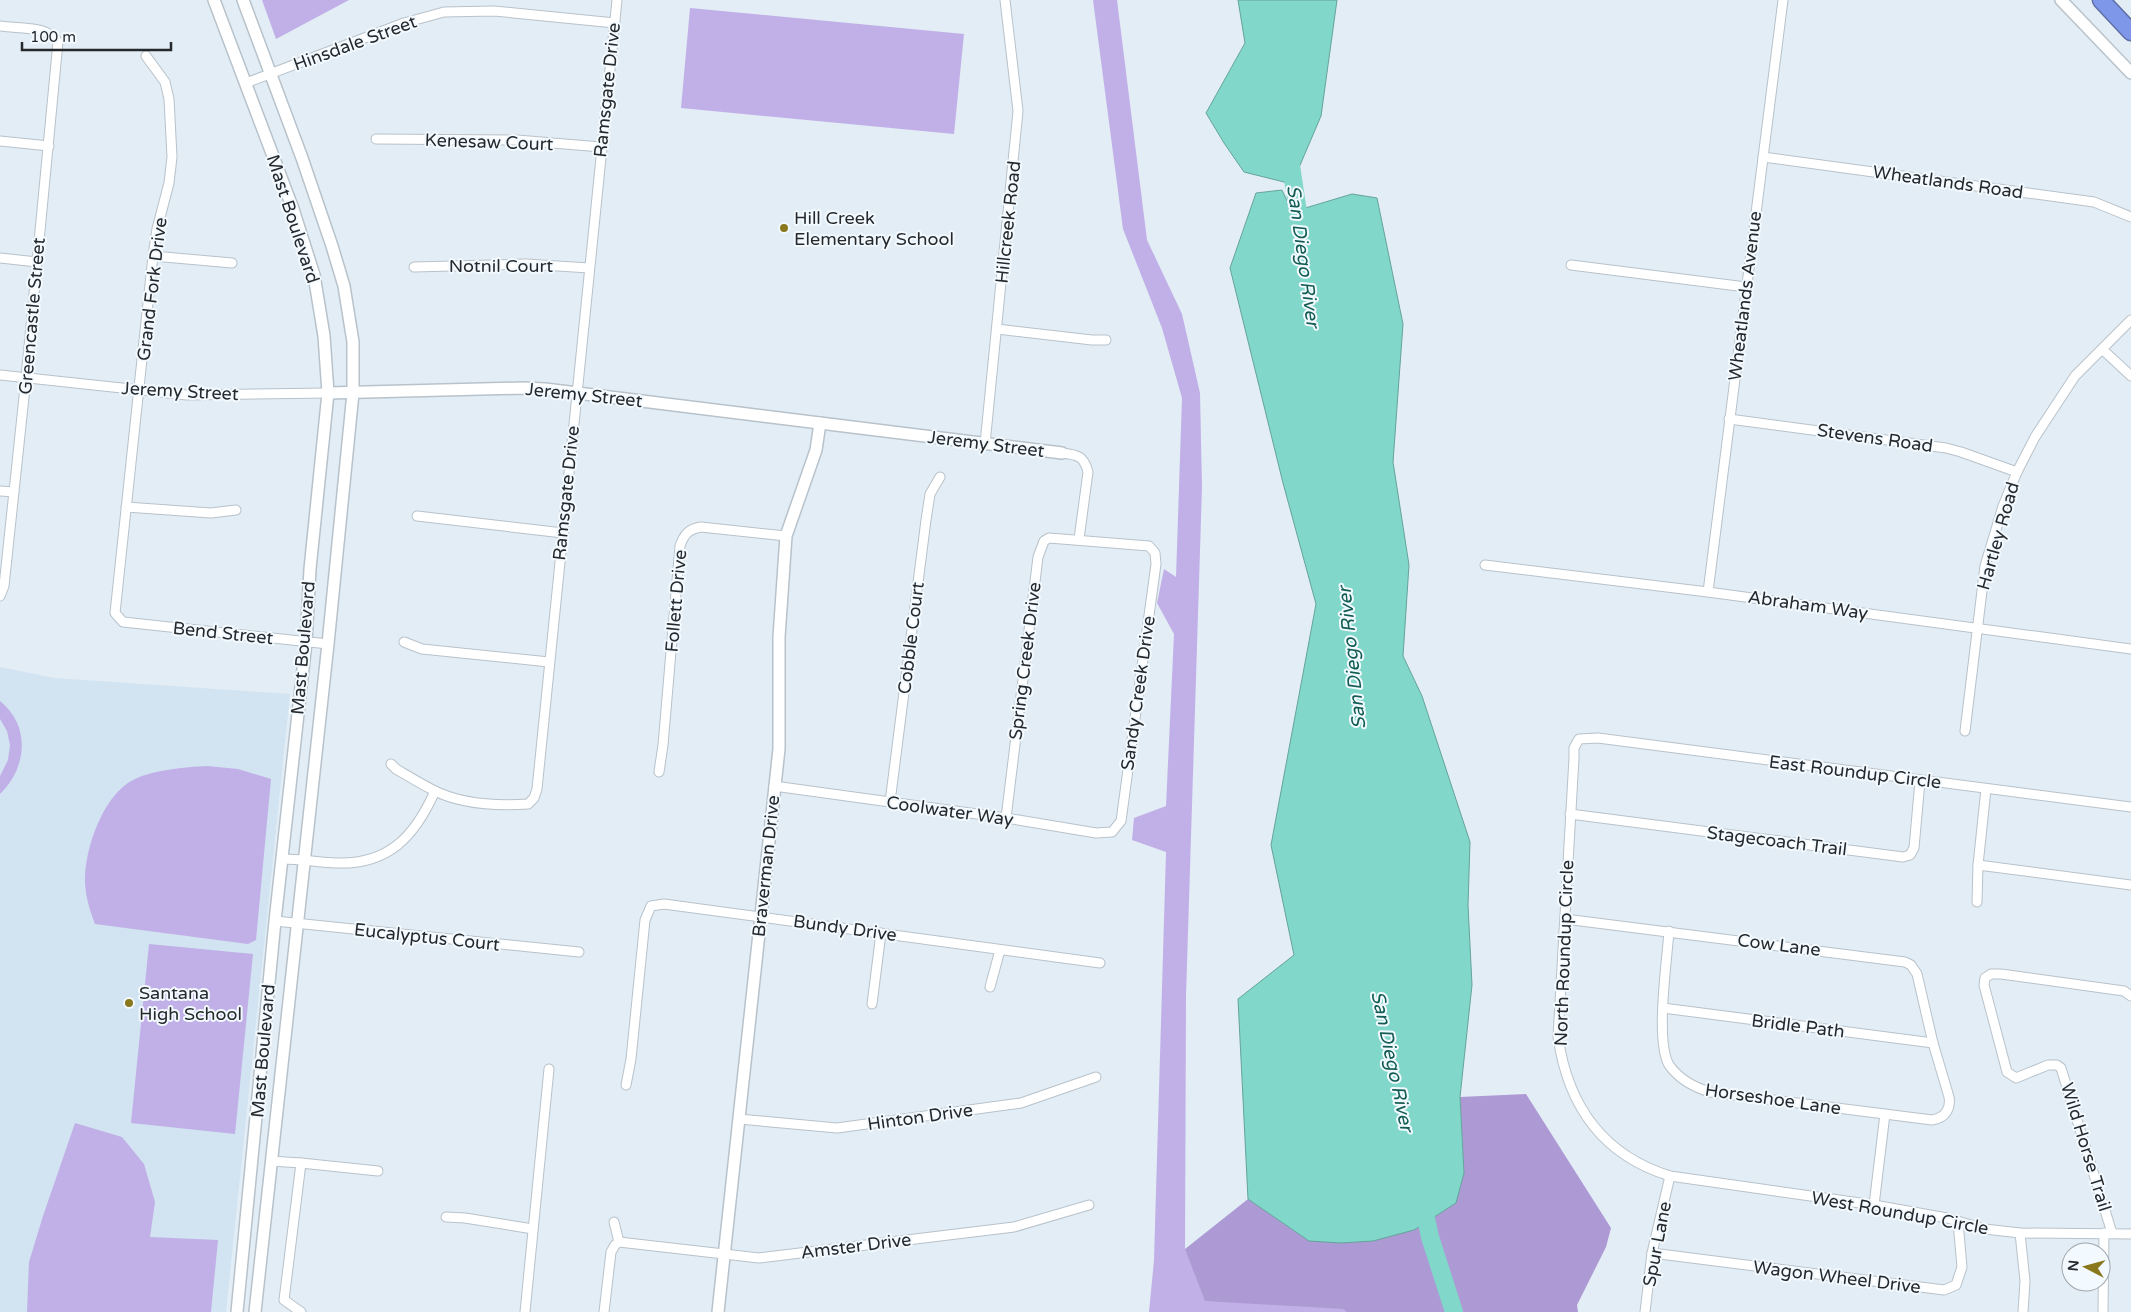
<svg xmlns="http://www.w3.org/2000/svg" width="2131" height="1312" font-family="'Varela Round',sans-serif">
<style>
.built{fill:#d2e3f1}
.green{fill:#c1b0e7}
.forest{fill:#ad9ad5}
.water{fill:#80d7ca;stroke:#65a39b}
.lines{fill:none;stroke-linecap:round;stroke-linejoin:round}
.river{stroke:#80d7ca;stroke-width:18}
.minor-casing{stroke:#b8c2ca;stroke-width:11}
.tertiary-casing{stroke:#b8c2ca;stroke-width:14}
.motorway-casing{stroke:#5f70a6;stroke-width:19}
.minor{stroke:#fff;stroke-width:9}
.tertiary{stroke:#fff;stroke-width:11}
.motorway{stroke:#7e97e8;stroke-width:16}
.poi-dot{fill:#8a781d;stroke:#f3faff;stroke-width:2}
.labels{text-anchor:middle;stroke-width:4;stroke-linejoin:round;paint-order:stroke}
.street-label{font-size:18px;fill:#25292c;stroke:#f3faff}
.poi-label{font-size:18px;fill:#25292c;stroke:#f3faff;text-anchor:start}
.water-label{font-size:19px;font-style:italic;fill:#135c54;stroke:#f3faff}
</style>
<rect width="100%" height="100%" fill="#e2edf5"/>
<path class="built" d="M0,667L54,678L290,694L226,1312H0Z"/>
<g class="green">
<path d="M262,0H349L276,39Z"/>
<path d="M1093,0H1117L1147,240L1182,314L1200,393L1202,487L1186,996L1185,1249L1367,1312H1149L1154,1260L1166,852L1132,840L1134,818L1166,806L1174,634L1157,603L1164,569L1176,577L1182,398L1162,328L1123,229Z"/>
<path d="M690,8L964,34L954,134L681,108Z"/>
<path d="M0,701C31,726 27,768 0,794V776L8,760L10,745L7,731L0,719Z"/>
<path d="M207,766L238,769L271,779L256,940L248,944L95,924C90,911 86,898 85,883C84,851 102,796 133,780C152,770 185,767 207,766Z"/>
<path d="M149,944L253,954L235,1134L131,1123Z"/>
<path d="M75,1123L122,1137L144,1164L155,1202L150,1237L218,1240L211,1312H27L29,1262L43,1216Z"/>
</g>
<path class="forest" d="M1526,1094L1611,1228L1606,1247L1577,1305L1578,1312H1347L1343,1309L1205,1301L1185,1249L1248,1199L1309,1241L1464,1173L1460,1097Z"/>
<g class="water">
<path d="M1238,0H1337L1321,116L1292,184L1244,172L1224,143L1206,113L1245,43Z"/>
<path d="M1282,190L1292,212L1352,194L1377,198L1403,324L1393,462L1409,565L1403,656L1422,696L1470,842L1468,905L1472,985L1460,1097L1464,1173L1456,1203L1414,1230L1373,1241L1341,1243L1309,1241L1248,1199L1238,999L1294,955L1271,845L1316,604L1283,483L1230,268L1256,193Z"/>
</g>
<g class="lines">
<g class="river">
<path d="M1290,159L1301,232"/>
<path d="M1422,1199L1430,1237L1454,1312"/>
</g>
<g class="minor-casing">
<g id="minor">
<path d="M0,26C18,29 48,25 58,42L26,378L4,586L0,596"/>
<path d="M146,56L165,82L169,99L172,157L169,183L157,229L153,256L115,613L123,622L328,644"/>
<path d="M246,83L404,23L444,12L494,11L615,23"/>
<path d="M376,139L517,140L601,147"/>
<path d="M0,141L49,146"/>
<path d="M1763,157L2094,202L2131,217"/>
<path d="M153,256L232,263"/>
<path d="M0,258L37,262"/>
<path d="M1571,265L1746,287"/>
<path d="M414,267L526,264L589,268"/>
<path d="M997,329L1092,340H1106"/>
<path d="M2103,350L2131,376"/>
<path d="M0,375L187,395L328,393"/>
<path d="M1729,419L1946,448L1961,452L2017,472"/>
<path d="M985,444L1018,111L1005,0"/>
<path d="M1062,453C1078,455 1084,456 1088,472L1079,539"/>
<path d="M0,491L14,492"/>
<path d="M126,507L211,513L236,510"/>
<path d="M417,516L563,533"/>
<path d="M1485,565L1708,592L2131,649"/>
<path d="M1708,592L1783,0"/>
<path d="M404,642L422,649L549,662"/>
<path d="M1965,731L1985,566L2003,506L2017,472L2035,437L2075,376L2131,320"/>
<path d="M391,764L396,769C408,776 421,784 433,790C462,805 497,806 528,804L534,798L537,789L617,0"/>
<path d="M659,772L663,745L680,546C684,534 689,529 701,527L786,536"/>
<path d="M774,786L1006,818L1096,833L1112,832L1121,821L1156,564L1155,553L1149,546L1049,538L1044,541L1038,557L1006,818"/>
<path d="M890,802L926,520L930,494L940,477"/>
<path d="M2131,807L1598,738L1579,739L1574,748V758L1558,1037C1568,1106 1602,1155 1670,1176L1874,1205L1947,1218L1985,1229L2020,1233L2131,1234"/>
<path d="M1570,814L1903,857L1910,855L1914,848L1920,781"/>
<path d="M282,859C300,859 318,862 336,863C389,865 415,836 435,791"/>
<path d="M1978,865L2131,885"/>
<path d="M1977,902L1978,865L1986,789"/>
<path d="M1565,919L1905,962L1911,965L1917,974L1933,1043L1949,1097C1951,1109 1945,1118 1932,1120L1710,1092C1693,1087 1679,1079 1669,1065C1655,1041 1667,961 1669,931"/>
<path d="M275,921L579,952"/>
<path d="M990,987L1000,950"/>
<path d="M872,1004L881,933"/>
<path d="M1663,1008L1933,1043"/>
<path d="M626,1085L631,1059L645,920L651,906L664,904L1100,963"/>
<path d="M739,1119L837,1128L1021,1103L1096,1077"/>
<path d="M271,1161L301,1163"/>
<path d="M1874,1205L1885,1114"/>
<path d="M446,1217L465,1218L533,1229"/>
<path d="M614,1222L619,1242"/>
<path d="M2020,1233L2025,1281L2023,1312"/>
<path d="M2112,1233L2061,1068L2057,1065H2048L2016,1078L2007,1072L1984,985L1985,978L1991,974H2001L2124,991L2131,996"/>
<path d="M619,1242L759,1258L1014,1227L1089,1205"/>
<path d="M1652,1253L1944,1290L1956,1285L1962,1267L1958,1222"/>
<path d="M301,1312L284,1300L301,1163L378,1171"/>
<path d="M525,1312L549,1069"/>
<path d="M604,1312L611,1252L615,1245L619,1242"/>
<path d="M1645,1312L1652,1253L1670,1176"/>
<path d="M2103,1312L2104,1233"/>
</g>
</g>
<g class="tertiary-casing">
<g id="tertiary">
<path d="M214,0L293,209L314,275L324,336L328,393L310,569L306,642L275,921L237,1312"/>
<path d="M243,0L302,158L332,246L344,286L353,342V393L328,644L255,1312"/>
<path d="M2061,0L2131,73"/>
<path d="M328,393L523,388L545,389L1062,453"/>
<path d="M718,1312L779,749V637L786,536L816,450L820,423"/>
</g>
</g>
<g class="motorway-casing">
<path id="motorway" d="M2101,0L2131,32"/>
</g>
<use href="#minor" class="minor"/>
<use href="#tertiary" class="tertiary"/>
<use href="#motorway" class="motorway"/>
</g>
<g class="poi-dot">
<circle cx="784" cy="228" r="5"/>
<circle cx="129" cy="1003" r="5"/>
</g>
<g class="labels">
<g class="street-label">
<text transform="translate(355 43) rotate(-20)" y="6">Hinsdale Street</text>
<text transform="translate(607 90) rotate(-84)" y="6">Ramsgate Drive</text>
<text transform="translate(489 142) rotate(2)" y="6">Kenesaw Court</text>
<text transform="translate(1948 182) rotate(8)" y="6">Wheatlands Road</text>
<text transform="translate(293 219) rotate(72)" y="6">Mast Boulevard</text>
<text transform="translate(1008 222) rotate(-84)" y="6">Hillcreek Road</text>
<text x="501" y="272">Notnil Court</text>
<text transform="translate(152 289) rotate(-83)" y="6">Grand Fork Drive</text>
<text transform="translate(1745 296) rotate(-83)" y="6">Wheatlands Avenue</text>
<text transform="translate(32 316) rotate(-85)" y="6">Greencastle Street</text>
<text transform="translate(180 391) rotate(3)" y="6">Jeremy Street</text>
<text transform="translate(584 395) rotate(6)" y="6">Jeremy Street</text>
<text transform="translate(1875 438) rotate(8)" y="6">Stevens Road</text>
<text transform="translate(986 444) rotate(7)" y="6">Jeremy Street</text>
<text transform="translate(566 493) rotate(-84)" y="6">Ramsgate Drive</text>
<text transform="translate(1998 536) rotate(-74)" y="6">Hartley Road</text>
<text transform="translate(676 601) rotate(-85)" y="6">Follett Drive</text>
<text transform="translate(1808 605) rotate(8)" y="6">Abraham Way</text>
<text transform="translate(223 633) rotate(6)" y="6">Bend Street</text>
<text transform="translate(911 638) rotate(-83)" y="6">Cobble Court</text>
<text transform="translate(303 648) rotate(-85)" y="6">Mast Boulevard</text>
<text transform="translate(1025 661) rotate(-83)" y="6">Spring Creek Drive</text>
<text transform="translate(1138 693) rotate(-82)" y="6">Sandy Creek Drive</text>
<text transform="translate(1855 772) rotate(7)" y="6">East Roundup Circle</text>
<text transform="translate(950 811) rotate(8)" y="6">Coolwater Way</text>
<text transform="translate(1777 841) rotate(7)" y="6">Stagecoach Trail</text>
<text transform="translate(766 866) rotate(-84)" y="6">Braverman Drive</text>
<text transform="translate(845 928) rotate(8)" y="6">Bundy Drive</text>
<text transform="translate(427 937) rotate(6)" y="6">Eucalyptus Court</text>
<text transform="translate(1779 945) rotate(7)" y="6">Cow Lane</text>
<text transform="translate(1564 953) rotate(-88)" y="6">North Roundup Circle</text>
<text transform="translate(1798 1026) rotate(7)" y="6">Bridle Path</text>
<text transform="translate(263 1051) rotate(-85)" y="6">Mast Boulevard</text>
<text transform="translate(1773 1099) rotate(8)" y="6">Horseshoe Lane</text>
<text transform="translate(920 1117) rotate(-8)" y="6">Hinton Drive</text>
<text transform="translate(2086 1147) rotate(73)" y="6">Wild Horse Trail</text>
<text transform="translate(1900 1213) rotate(10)" y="6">West Roundup Circle</text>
<text transform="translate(1657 1244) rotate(-79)" y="6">Spur Lane</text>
<text transform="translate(856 1246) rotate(-7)" y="6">Amster Drive</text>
<text transform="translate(1837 1277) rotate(7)" y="6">Wagon Wheel Drive</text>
</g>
<g class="poi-label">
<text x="794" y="224">Hill Creek<tspan x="794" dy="21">Elementary School</tspan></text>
<text x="139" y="999">Santana<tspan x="139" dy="21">High School</tspan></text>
</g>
<g class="water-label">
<text transform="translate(1304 256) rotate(82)" y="7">San Diego River</text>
<text transform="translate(1351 658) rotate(-96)" y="7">San Diego River</text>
<text transform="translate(1393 1061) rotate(78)" y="7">San Diego River</text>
</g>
</g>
<g transform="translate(2086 1267) rotate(276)"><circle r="24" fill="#f3faff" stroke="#a1a6ab"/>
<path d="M0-4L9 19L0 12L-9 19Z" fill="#8a781d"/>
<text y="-8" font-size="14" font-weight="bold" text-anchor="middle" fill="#25292c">N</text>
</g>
<path d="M22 42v8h149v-8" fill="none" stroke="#25292c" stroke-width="2.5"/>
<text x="30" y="42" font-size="15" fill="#25292c" stroke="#f3faff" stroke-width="4" paint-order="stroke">100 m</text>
</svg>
